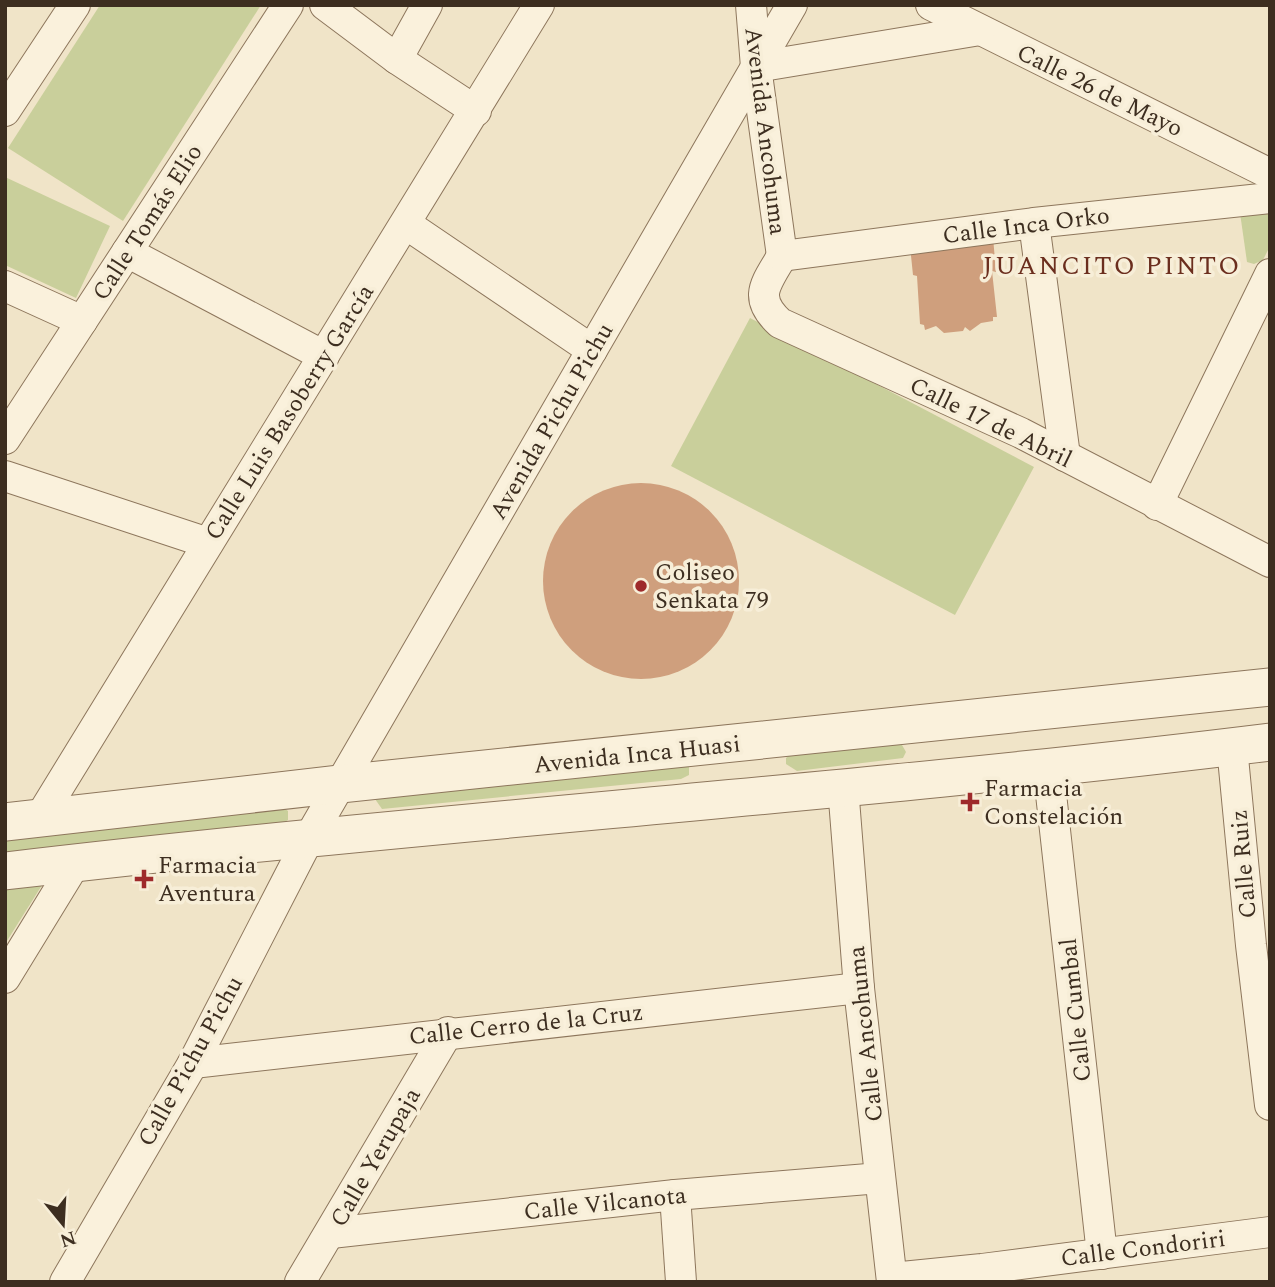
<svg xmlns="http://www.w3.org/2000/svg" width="1275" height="1287" font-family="Spectral,serif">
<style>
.green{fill:#c9cf9b}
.building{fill:#cf9f7d}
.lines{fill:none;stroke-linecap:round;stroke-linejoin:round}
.minor-casing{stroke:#8d765c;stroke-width:32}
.tertiary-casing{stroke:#8d765c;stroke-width:39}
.minor{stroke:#faf1dc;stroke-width:30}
.tertiary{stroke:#faf1dc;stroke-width:37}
.poi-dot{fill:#9e2a2b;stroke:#f7eed8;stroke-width:2.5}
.labels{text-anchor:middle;stroke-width:7;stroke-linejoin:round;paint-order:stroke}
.street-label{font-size:24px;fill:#3d2e20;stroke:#f7eed8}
.poi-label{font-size:24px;fill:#3d2e20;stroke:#f7eed8;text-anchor:start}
.neighbourhood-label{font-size:26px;letter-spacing:2px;fill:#6b2e1e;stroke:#f7eed8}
</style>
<rect width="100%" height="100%" fill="#f0e4c8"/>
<g class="green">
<path d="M100,5H261L123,221L8,148Z"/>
<path d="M5,177L110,226L76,298L5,265Z"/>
<path d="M1270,205V246L1263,260L1254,264L1247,262L1240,213Z"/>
<path d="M750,318L1034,467L955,615L671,466Z"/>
<path d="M894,743L902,745L906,752L903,758L797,771L786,764V758L794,751Z"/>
<path d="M686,762L689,767V775L681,779L382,809L375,799L381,792Z"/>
<path d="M281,806L288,811V820L281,824L5,853V835Z"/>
<path d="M44,882L5,944V886Z"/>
</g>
<g class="building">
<path d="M993,237L996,272L992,271L997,317H993V321L981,323L970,331L965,327L963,331L944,333L936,326L925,330L924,325L920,324L917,276L913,275L910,246Z"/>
<circle cx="641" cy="581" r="98"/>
</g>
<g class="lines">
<g class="minor-casing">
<g id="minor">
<path d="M325,5L397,59L476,111"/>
<path d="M751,5L756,67L782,256"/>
<path d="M931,5L1270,174"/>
<path d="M397,59L427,5"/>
<path d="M756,67L980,30"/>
<path d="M5,111L75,5"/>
<path d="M1034,223L1065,456"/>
<path d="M406,224L592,350"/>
<path d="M127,252L324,356"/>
<path d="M782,256C766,284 752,297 780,323L1021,433L1270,562"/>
<path d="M782,256L1034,223L1270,198"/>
<path d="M5,286L82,321"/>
<path d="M5,439L288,5"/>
<path d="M5,476L208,543"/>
<path d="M1157,505L1270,274"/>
<path d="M1232,747L1251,945L1270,1105"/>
<path d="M1048,767L1102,1254"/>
<path d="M843,787L859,988L892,1282"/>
<path d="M39,819L539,5"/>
<path d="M5,978L76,862"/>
<path d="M193,1063L859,988"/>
<path d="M675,1195L681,1282"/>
<path d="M331,1233L675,1195L880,1178"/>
<path d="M892,1278L982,1269L1270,1232"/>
<path d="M65,1282L193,1063L309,838L792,5"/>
<path d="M300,1282L448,1032"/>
</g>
</g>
<g class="tertiary-casing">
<g id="tertiary">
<path d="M5,822L340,784L1270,687"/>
<path d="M5,871C426,821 849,794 1270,742"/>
</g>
</g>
<use href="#minor" class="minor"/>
<use href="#tertiary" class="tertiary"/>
</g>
<g class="poi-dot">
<circle cx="641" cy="586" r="7"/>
<path d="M966.5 791.5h7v7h7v7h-7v7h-7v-7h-7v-7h7z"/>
<path d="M140.5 868.5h7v7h7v7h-7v7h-7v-7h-7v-7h7z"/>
</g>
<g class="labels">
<g class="street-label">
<text transform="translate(1100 90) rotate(26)" y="8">Calle 26 de Mayo</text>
<text transform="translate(766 131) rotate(83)" y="8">Avenida Ancohuma</text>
<text transform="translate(147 222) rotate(-57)" y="8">Calle Tomás Elio</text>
<text transform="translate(1026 225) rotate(-7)" y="8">Calle Inca Orko</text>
<text transform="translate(289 412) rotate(-58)" y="8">Calle Luis Basoberry García</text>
<text transform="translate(551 421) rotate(-60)" y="8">Avenida Pichu Pichu</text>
<text transform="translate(991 422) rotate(26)" y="8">Calle 17 de Abril</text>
<text transform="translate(637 754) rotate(-6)" y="8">Avenida Inca Huasi</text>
<text transform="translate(1243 864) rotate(-95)" y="8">Calle Ruiz</text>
<text transform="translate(1075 1010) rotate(-96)" y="8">Calle Cumbal</text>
<text transform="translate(526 1024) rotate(-6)" y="8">Calle Cerro de la Cruz</text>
<text transform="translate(865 1034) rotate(-96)" y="8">Calle Ancohuma</text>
<text transform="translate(190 1061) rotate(-61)" y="8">Calle Pichu Pichu</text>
<text transform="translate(375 1157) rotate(-60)" y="8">Calle Yerupaja</text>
<text transform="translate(605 1203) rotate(-6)" y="8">Calle Vilcanota</text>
<text transform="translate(1143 1248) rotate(-7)" y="8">Calle Condoriri</text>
</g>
<g class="poi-label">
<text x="655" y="580">Coliseo<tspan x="655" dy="28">Senkata 79</tspan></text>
<text x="984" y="796">Farmacia<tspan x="984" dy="28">Constelación</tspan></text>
<text x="158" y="873">Farmacia<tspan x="158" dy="28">Aventura</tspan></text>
</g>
<g class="neighbourhood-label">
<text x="1112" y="274">JUANCITO PINTO</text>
</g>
</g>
<rect width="1275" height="1287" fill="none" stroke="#3d2e20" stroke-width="14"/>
<g transform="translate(63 1224) rotate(162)" stroke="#f7eed8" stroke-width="5" paint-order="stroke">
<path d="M0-5L12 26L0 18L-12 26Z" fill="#3d2e20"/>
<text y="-10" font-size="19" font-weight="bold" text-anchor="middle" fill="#3d2e20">N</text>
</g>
</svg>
